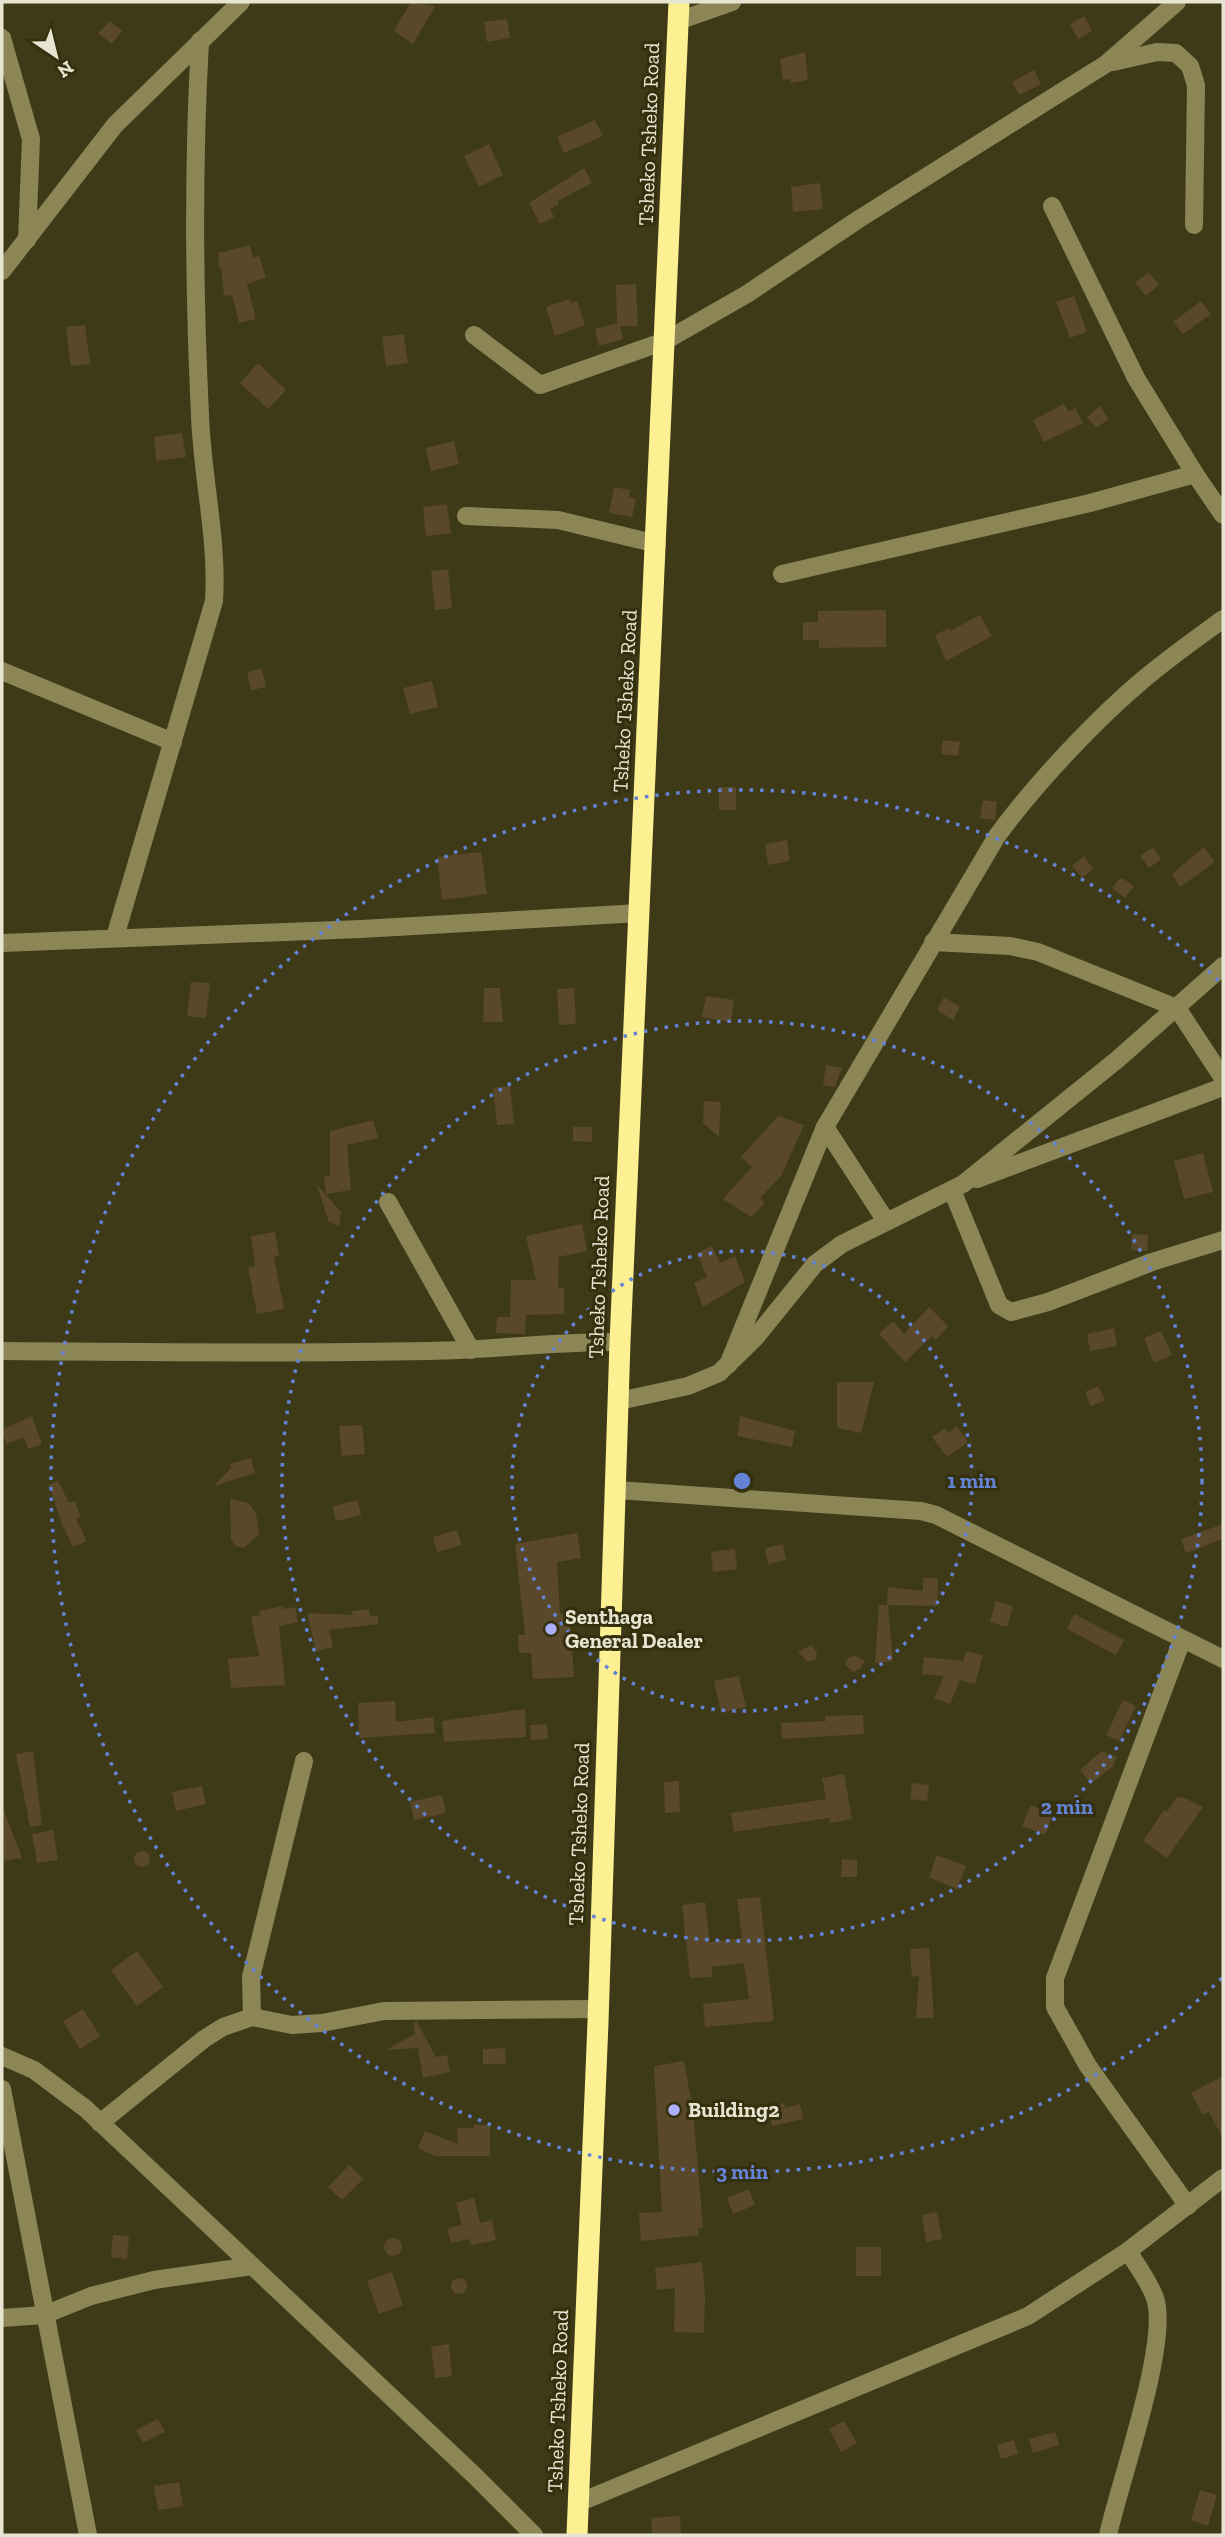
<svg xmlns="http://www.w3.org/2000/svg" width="1225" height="2537" font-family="'Zilla Slab',serif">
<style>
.building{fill:#594829}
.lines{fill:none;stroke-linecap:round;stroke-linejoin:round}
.minor{stroke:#8c8657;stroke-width:18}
.highway{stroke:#fcf092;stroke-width:21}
.ring{fill:none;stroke:#6483d6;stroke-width:3.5;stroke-dasharray:3.5 7}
.poi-dot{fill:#acaffb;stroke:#342f0d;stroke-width:2.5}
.labels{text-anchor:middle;stroke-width:6;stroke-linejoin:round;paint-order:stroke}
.street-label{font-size:21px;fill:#e7e5d2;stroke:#342f0d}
.poi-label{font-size:21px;font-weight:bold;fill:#e7e5d2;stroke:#342f0d;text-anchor:start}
.centre{fill:#6483d6;stroke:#342f0d;stroke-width:3.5}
.ring-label{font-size:21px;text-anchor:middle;font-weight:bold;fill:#6483d6;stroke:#342f0d;stroke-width:6;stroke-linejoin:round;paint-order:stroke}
</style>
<rect width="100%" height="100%" fill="#3e3a18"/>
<g class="building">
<path d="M411,2L435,6L413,44L394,31Z"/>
<path d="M1084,16L1092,31L1078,39L1070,24Z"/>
<path d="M507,19L510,38L487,42L484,22Z"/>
<path d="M110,21L122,31L112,44L98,33Z"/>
<path d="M805,52L808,80L791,83L790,79L783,80L780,59Z"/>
<path d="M1034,70L1041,84L1019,95L1012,82Z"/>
<path d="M595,120L603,136L564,153L557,137Z"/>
<path d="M489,144L503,175L479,187L464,156Z"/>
<path d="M584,168L592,183L558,201L559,204L550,209L554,217L540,224L529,203Z"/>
<path d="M820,183L823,209L793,212L791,187Z"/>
<path d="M250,245L253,258L259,256L266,277L247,284L256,319L239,323L232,295L224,296L221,267H218L219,253Z"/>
<path d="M1149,272L1159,285L1146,296L1135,283Z"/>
<path d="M636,284L638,326H620L623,339L599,346L595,329L617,323L616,285Z"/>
<path d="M1074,296L1087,332L1070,338L1056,302Z"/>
<path d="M570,299L571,303L577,301L585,325L555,336L546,307Z"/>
<path d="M1201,301L1211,314L1183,334L1173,322Z"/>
<path d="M85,325L90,364L71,366L66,327Z"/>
<path d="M404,334L408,363L386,366L382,337Z"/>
<path d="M258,363L286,390L268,409L240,383Z"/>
<path d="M1064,404L1069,412L1075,408L1083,423L1044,442L1033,420Z"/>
<path d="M1100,406L1109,419L1096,428L1087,417Z"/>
<path d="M182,433L186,457L156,461L154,437Z"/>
<path d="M454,441L459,464L431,471L426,448Z"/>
<path d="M614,487L630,490L629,497L636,499L632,517L609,513Z"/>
<path d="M447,504L451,533L426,536L423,507Z"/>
<path d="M448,569L452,608L435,610L431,571Z"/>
<path d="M886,610V647L819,648V640H803V622H818V611Z"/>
<path d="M980,615L992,636L946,661L935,635L949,628L950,631Z"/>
<path d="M262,669L266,687L251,690L247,672Z"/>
<path d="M432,681L438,707L410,714L403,688Z"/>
<path d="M943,740L960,742L958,756L941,754Z"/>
<rect x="719" y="787" width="17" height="23"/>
<path d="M983,800L997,802L995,820L980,818Z"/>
<path d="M787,840L790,861L768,865L765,844Z"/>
<path d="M1153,847L1161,859L1149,868L1140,856Z"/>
<path d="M1204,847L1215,862L1180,887L1172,874Z"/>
<path d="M481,852L487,894L442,900L437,857Z"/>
<path d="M1084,856L1093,869L1082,878L1072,866Z"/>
<path d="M1119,879H1124L1134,886L1125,898L1112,888Z"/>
<path d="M191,982L210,983L206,1018L187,1016Z"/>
<path d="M484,988H500L503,1022H483Z"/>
<path d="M574,988L576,1024L559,1025L557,989Z"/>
<path d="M706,996L734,1000L731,1022L702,1017Z"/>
<path d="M944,997L960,1007L953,1020L937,1010Z"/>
<path d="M826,1065L842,1068L835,1087L823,1085Z"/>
<path d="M510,1086L514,1124L497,1125L493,1088Z"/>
<path d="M704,1101L721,1102L719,1137L703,1123Z"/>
<path d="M778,1116L804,1125L781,1176L760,1198L765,1203L751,1217L723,1199L752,1167L741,1157Z"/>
<path d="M373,1120L378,1138L347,1145L351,1190L326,1194L324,1177L330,1176V1131Z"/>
<path d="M573,1127H592V1142L573,1141Z"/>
<path d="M1203,1153L1213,1192L1184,1199L1174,1161Z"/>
<path d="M317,1185L341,1212L339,1226L329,1222Z"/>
<path d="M582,1224L587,1251L559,1257L558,1288H564V1314L526,1315L525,1334L496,1333L497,1317H510L511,1280H536L526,1236Z"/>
<path d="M275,1232L279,1256L274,1257L284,1309L257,1314L248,1267L255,1266L251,1236Z"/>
<path d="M1132,1234L1148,1235L1147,1251L1131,1250Z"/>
<path d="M712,1246L720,1263L735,1256L745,1282L703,1307L694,1283L707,1277L697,1253Z"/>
<path d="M929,1307L948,1326L936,1340L932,1336L905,1362L879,1334L893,1321L904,1334Z"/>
<path d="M1114,1328L1117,1346L1090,1351L1087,1334Z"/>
<path d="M1161,1331L1172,1355L1154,1363L1144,1338Z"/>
<path d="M837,1382H874L861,1433L837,1428Z"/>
<path d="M1098,1386L1105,1400L1091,1406L1085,1392Z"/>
<path d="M32,1416L42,1444L28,1449L24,1437L6,1444L2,1430Z"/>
<path d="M740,1416L795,1431L792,1447L737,1436Z"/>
<path d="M362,1425L365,1454L342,1456L339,1426Z"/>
<path d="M957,1426L968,1442L947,1457L932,1437L945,1428L948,1433Z"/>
<path d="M251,1458L255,1473L214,1486L231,1468L230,1464Z"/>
<path d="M58,1481L69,1503L75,1501L80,1517L76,1519L87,1541L73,1547L62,1524L49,1485Z"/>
<path d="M230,1499L248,1503L256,1513L259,1534L244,1548L235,1546L231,1539Z"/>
<path d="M358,1500L361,1515L336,1521L333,1506Z"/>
<path d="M1223,1524V1539L1186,1553L1181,1539Z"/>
<path d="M457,1530L462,1545L437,1552L433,1537Z"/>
<path d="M577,1533L581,1558L557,1562L560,1614L570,1613L574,1677L533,1679L531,1653H519L518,1635H525L515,1544Z"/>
<path d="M783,1544L786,1560L768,1564L765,1548Z"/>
<path d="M735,1549L737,1569L713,1572L711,1552Z"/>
<path d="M923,1578H938L937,1606L888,1605L893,1661L875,1663L879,1605H887L888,1587L923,1591Z"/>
<path d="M996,1601L1013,1606L1007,1627L990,1622Z"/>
<path d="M283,1606L284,1609L295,1607L298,1622L279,1626L285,1685L231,1688L228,1659L259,1656L251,1617L260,1615L259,1611Z"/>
<path d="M369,1609L370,1616H378V1624L329,1630L333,1647L316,1651L307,1613L353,1615L352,1611Z"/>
<path d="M1074,1614L1124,1640L1116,1655L1067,1629Z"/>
<path d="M811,1645L817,1652L816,1659L808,1662L798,1652Z"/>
<path d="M966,1651L983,1655L975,1684L960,1680L950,1704L934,1698L944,1676L922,1674L924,1657L963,1661Z"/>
<path d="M856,1656L865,1661L860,1669L853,1672L845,1664L849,1657Z"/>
<path d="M739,1676L746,1707L721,1713L714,1681Z"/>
<path d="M1123,1700L1136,1706L1119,1741L1106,1735Z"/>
<path d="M395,1701L396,1722L433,1717L435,1733L359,1738L358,1703Z"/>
<path d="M525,1709L526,1737L444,1742L442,1721Z"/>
<path d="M863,1715L864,1734L782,1739L781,1723L826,1721L825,1716Z"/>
<path d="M547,1724L548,1739L531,1740L530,1725Z"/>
<path d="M33,1751L42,1825L30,1827L16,1754Z"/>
<path d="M1102,1751L1117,1757L1113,1766L1091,1784L1080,1770Z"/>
<path d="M844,1774L852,1819L830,1823L829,1818L734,1832L731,1813L826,1799L822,1778Z"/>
<path d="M679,1781L680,1812L665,1813L664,1782Z"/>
<path d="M912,1783L929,1785L927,1801L910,1799Z"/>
<path d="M202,1786L206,1804L176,1811L172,1792Z"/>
<path d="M442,1795L446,1813L414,1820L410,1802Z"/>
<path d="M1183,1797L1203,1807L1167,1858L1143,1841L1164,1810L1167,1812L1176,1798Z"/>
<path d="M1031,1805L1053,1814L1045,1835L1022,1826Z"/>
<path d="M3,1808L22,1858L4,1861Z"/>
<path d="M53,1830L58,1860L37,1863L32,1834Z"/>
<circle cx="142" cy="1859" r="8"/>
<path d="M937,1855L966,1866L957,1889L929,1877Z"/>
<path d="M842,1859L857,1860V1877H841Z"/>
<path d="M760,1897L774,2021L705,2027L703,2004L749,1999L744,1963L712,1967V1977L690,1978L682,1905L705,1902L710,1942L742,1938L737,1899Z"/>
<path d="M929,1948L934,2018H916L919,1976L912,1977L910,1949Z"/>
<path d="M137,1951L163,1987L137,2006L111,1970Z"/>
<path d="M83,2009L100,2036L80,2049L63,2021Z"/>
<path d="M413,2022H417L436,2057L447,2055L450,2072L423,2078L418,2048L386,2050L415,2034Z"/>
<path d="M505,2048L506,2064H483V2049Z"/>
<path d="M684,2061L693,2111L703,2227L698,2228L699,2235L641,2241L639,2213L662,2212L654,2066Z"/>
<path d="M1223,2076V2139L1209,2112L1203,2115L1191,2093Z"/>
<path d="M784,2103L785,2108L800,2104L803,2119L772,2126L768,2107Z"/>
<path d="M474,2125H490V2156H435L418,2148L425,2131L458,2144L457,2128H474Z"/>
<path d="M349,2165L363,2179L342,2200L328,2187Z"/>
<path d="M749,2189L755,2205L733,2214L727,2198Z"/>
<path d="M474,2198L480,2223L492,2220L496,2240L471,2245L469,2239L451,2243L447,2228L462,2225L456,2203Z"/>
<path d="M937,2212L942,2239L926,2242L922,2215Z"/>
<path d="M113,2235L129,2236L127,2259L111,2257Z"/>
<circle cx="393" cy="2247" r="9"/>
<rect x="856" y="2247" width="25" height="29"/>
<path d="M702,2262L705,2294L704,2333L674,2332L675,2288L657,2290L655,2268Z"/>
<path d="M392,2272L403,2305L379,2314L367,2281Z"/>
<circle cx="459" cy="2286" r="8"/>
<path d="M449,2344L452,2376L435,2378L431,2347Z"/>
<path d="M158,2419L165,2432L143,2443L136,2430Z"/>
<path d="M844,2421L857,2443L841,2452L829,2429Z"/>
<path d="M1055,2432L1059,2445L1033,2453L1029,2439Z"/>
<path d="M1014,2440L1018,2454L1001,2459L997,2445Z"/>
<path d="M179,2482L183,2506L158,2510L154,2486Z"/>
<path d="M1200,2490L1217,2495L1208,2526L1191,2520Z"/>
<path d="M680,2516L681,2534L652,2535L651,2518Z"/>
</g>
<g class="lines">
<g class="minor">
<path d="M678,21L732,2"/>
<path d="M2,38L31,139L27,240"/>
<path d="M1113,62L1157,52L1176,53L1190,66L1196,85L1194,225"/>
<path d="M1052,206L1136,378L1195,474"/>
<path d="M2,271L115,125L241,2"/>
<path d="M474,335L540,385L665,341L747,294L859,219L1106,64L1177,2"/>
<path d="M466,516L558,520L657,544"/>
<path d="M782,574L1090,503L1195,474L1223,515"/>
<path d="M2,671L173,742"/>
<path d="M115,937L214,601C218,539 202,477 200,415C194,291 193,165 200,41"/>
<path d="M933,942L1010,946L1038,952L1177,1008L1223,1078"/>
<path d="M2,943L361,929L640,913"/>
<path d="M825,1127L886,1221"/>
<path d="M977,1179L1223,1087"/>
<path d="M952,1190L999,1305L1011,1312L1048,1302L1152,1262L1223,1240"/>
<path d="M388,1202L471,1350"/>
<path d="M2,1351C144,1352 286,1354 429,1351C493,1350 556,1341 620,1342"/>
<path d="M728,1365L825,1127L997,836C1035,784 1096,719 1145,678C1170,657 1197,638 1223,619"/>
<path d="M619,1401L688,1386L719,1373L755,1338L815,1264L842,1244L963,1184L1118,1059L1223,966"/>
<path d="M617,1490L921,1511L936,1515L1223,1659"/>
<path d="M1182,1640L1055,1978V2007L1088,2066L1188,2206"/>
<path d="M252,2017L251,1977L304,1761"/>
<path d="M2,2056L34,2070L86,2109L475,2476L534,2535"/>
<path d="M2,2089L88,2535"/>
<path d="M100,2123L204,2039L223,2027L252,2017L292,2025L322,2023L384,2011L598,2009"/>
<path d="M2,2318L44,2315L91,2296L154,2280L252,2266"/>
<path d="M578,2503L1028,2316L1128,2251L1223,2178"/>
<path d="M1108,2535C1119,2484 1170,2342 1155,2298C1149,2281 1137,2266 1128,2251"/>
</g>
<path class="highway" d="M577,2535L598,2022L620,1342L679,2"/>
</g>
<g class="ring">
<circle cx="742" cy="1481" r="230"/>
<circle cx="742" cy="1481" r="460"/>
<path d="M1222 1978A691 691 0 1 1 1222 984"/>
</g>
<g class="poi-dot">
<circle cx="551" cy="1629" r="7"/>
<circle cx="674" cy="2110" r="7"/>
</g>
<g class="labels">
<g class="street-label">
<text transform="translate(649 134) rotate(-88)" y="7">Tsheko Tsheko Road</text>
<text transform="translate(625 701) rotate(-87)" y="7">Tsheko Tsheko Road</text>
<text transform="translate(599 1267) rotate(-88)" y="7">Tsheko Tsheko Road</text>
<text transform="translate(579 1834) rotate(-88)" y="7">Tsheko Tsheko Road</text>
<text transform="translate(558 2401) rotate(-88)" y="7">Tsheko Tsheko Road</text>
</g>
<g class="poi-label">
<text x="565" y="1624">Senthaga<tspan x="565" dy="24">General Dealer</tspan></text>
<text x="688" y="2117">Building2</text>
</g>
</g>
<circle cx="742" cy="1481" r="10" class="centre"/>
<g class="ring-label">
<text x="972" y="1488">1 min</text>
<text x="1067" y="1814">2 min</text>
<text x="742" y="2179">3 min</text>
</g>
<rect width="1225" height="2537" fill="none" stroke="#e7e5d2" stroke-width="7"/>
<g transform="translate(56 56) rotate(145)" stroke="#342f0d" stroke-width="5" paint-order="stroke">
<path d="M0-5L12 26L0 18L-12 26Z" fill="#e7e5d2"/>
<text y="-10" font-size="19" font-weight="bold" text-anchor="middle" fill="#e7e5d2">N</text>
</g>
</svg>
